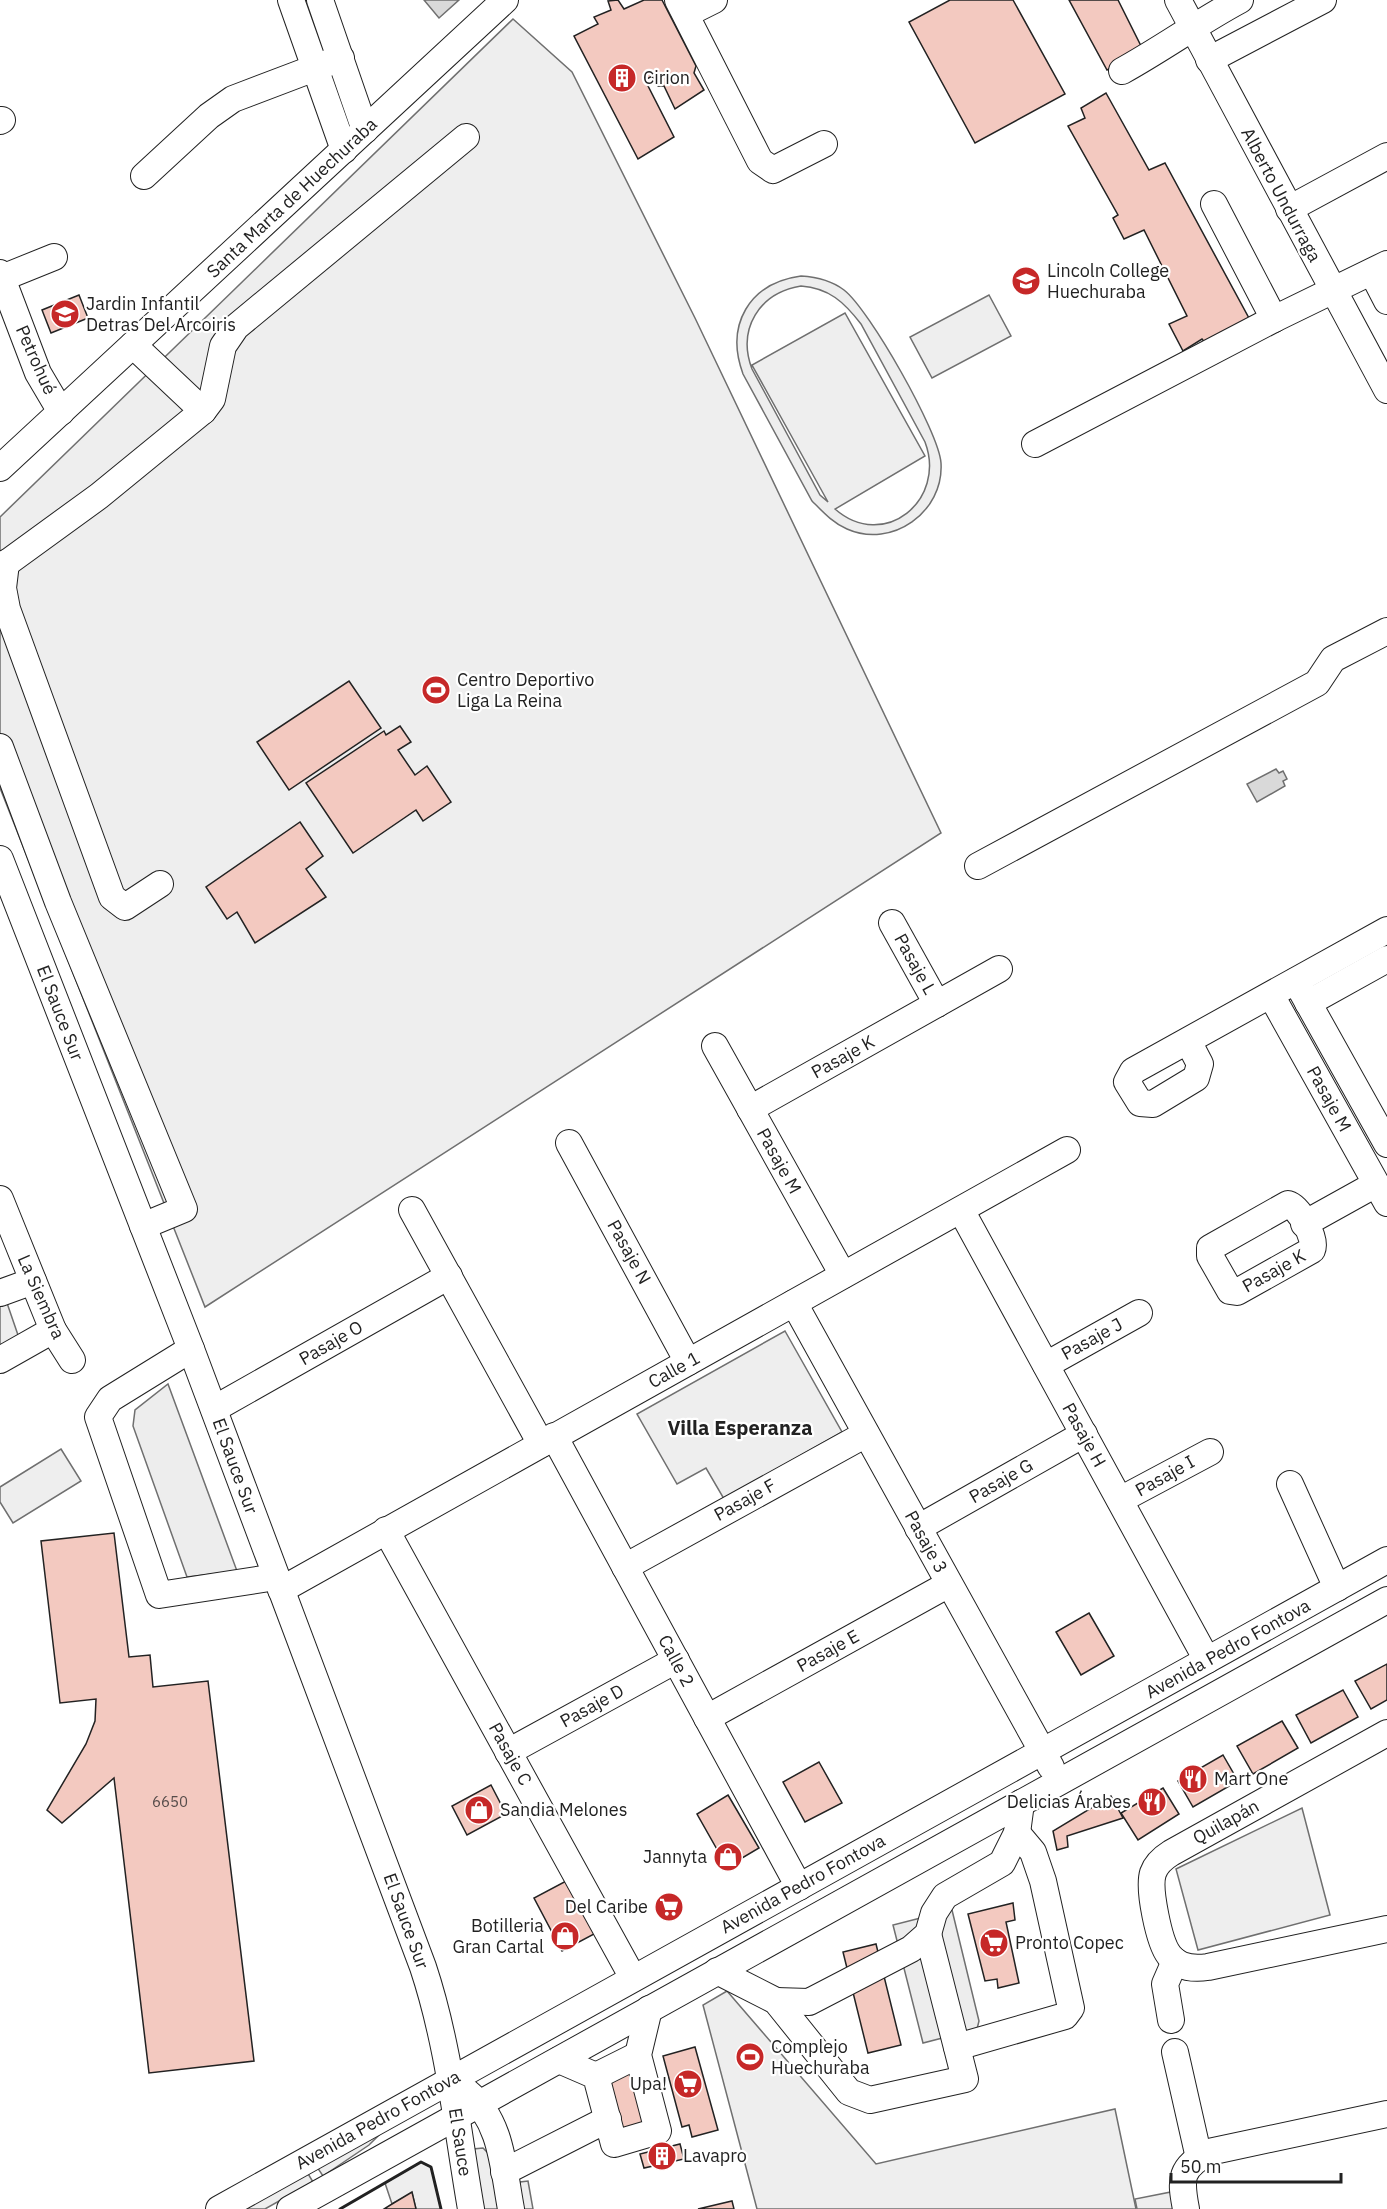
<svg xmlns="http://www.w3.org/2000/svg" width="1387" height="2209" font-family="'IBM Plex Sans',sans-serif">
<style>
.green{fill:#eee;stroke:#6f6f6f;stroke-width:1.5;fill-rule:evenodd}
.parking{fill:#ededed;stroke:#6f6f6f;stroke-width:1.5}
.water{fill:#d9d9d9;stroke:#6f6f6f;stroke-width:1.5}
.building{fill:#f3c9c0;stroke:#222;stroke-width:1.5}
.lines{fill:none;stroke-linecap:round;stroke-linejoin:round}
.minor-casing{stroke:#222;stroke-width:28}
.minor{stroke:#fff;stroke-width:26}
.wall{stroke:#222;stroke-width:3}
.labels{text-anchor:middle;stroke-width:4.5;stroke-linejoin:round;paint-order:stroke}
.number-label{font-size:15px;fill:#564c4a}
.poi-label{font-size:18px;fill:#222;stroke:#fff;text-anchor:start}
.street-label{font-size:18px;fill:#222;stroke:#fff}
.neighbourhood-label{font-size:20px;font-weight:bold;fill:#222;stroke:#fff}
</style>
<rect width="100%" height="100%" fill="#fff"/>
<g class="green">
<path d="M513,19L572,72L695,318L941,833L205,1307L0,788V517Z"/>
<path d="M801,276C816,277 831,280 844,290C869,309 939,432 941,463C944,512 892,549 847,529C833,523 823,512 812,501L743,374C725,325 749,283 801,276ZM801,286C829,288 844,302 861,324L925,442C947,500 884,552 835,509L925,456L845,313L752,365L828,502L820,495L752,369C737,329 759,293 801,286Z"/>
<path d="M989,295L1011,336L932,378L910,337Z"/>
<path d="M7,1303L19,1338L0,1349V1306Z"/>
<path d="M785,1331L842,1432L724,1499L706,1468L677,1484L637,1414Z"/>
<path d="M61,1449L81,1481L13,1523L0,1502V1487Z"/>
<path d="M1302,1808L1330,1915L1198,1950L1176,1869Z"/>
<path d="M727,1991L876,2164L1115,2109L1136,2209H757L703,2005Z"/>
<path d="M379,2132L380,2134L369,2145L323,2176L317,2167Z"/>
<path d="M483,2148L490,2155L501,2209H483L473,2149Z"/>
<path d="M421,2162L431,2167L441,2209H416L412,2193L392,2204L385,2183Z"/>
<path d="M307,2172L313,2182L265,2209H240Z"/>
<path d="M528,2181L533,2209H524L521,2203L520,2182Z"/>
<path d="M1176,2191L1179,2209H1137L1135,2199Z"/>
</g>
<g class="parking">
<path d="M168,1384L237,1571L187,1577L133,1426L135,1410Z"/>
<path d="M952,1910L979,2021L977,2029L923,2043L893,1925Z"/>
</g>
<g class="water">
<path d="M424,0H459L439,18Z"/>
<path d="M1276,769L1279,773L1283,771L1287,779L1283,781L1285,786L1257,802L1247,784Z"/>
</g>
<g class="building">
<path d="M618,0L624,9L644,0H662L696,66L694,73L704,90L675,109L664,86H658L652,76L645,80L674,137L638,159L574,36L598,24L594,17L611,10L608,1Z"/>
<path d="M950,0H1013L1065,94L975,143L909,22Z"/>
<path d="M1069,0H1118L1144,52L1107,70Z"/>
<path d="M1106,93L1149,170L1165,163L1250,320L1207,345L1202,339L1183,351L1169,324L1187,316L1144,230L1124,239L1113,218L1118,215L1068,126L1085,118L1081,108Z"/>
<path d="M79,295L88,318L51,333L42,310Z"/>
<path d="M349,681L381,728L289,790L257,742Z"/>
<path d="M400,726L411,742L398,750L415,775L427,766L451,802L423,821L416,810L353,853L306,783L384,731L386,735Z"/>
<path d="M300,822L323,856L306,869L326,897L255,943L237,912L227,919L206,887Z"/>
<path d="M114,1533L129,1657L150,1655L153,1687L208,1681L254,2061L149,2073L114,1778L62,1823L47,1810L86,1744L95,1721L96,1699L60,1703L41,1541Z"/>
<path d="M1089,1613L1114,1656L1081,1675L1056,1632Z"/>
<path d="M1387,1664V1700L1371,1709L1355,1681Z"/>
<path d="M1343,1690L1358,1717L1311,1743L1296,1715Z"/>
<path d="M1282,1721L1298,1748L1253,1774L1237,1746Z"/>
<path d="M1223,1755L1238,1781L1193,1807L1178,1781Z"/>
<path d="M819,1762L842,1803L805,1822L783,1782Z"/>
<path d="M491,1785L506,1814L467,1835L452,1806Z"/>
<path d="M1163,1788L1179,1814L1138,1840L1121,1813Z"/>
<path d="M728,1795L759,1848L727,1867L697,1814Z"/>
<path d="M1111,1796L1123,1818L1067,1836L1068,1847L1057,1850L1053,1831Z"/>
<path d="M568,1880L596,1933L562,1951L534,1898Z"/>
<path d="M1013,1903L1015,1920L1006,1922L1019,1983L998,1988L997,1979L985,1981L968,1914Z"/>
<path d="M876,1944L901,2045L868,2053L843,1952Z"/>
<path d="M695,2047L718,2130L692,2137L689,2125L682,2127L663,2056Z"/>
<path d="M636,2070L654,2134L627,2142L608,2078Z"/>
<path d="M680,2144L684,2159L644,2168L640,2154Z"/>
<path d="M412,2192L416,2209H384L392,2204Z"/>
<path d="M732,2201L734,2209H698Z"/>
</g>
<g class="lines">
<g class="minor-casing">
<g id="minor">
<path d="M291,0L344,150"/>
<path d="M320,0L365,130"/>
<path d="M678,0L760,161L773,170L824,144"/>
<path d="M1178,0L1387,390"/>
<path d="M686,14L714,0"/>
<path d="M1209,60L1323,0"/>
<path d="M1122,71C1162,49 1199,22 1240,0"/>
<path d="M0,121L2,120"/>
<path d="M144,176L209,116L233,99L341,58"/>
<path d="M1214,204L1274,319"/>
<path d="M1289,209L1387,156"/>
<path d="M1372,272L1387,301"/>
<path d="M0,273L38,373L61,412"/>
<path d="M2,278L54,257"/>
<path d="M133,345L203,411"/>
<path d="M1035,444L1274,319L1387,264"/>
<path d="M0,468L505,0"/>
<path d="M6,563L3,588L7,609L112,897L125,907L160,884"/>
<path d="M0,568L99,496L203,411L212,399L223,346L236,327L466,137"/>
<path d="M0,747L58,902L184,1209L143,1226"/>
<path d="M0,859L191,1349L423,1967C449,2045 457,2128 471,2209"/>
<path d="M978,866L1317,683L1333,659L1387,631"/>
<path d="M892,923L937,1004"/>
<path d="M1296,981L1387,1144"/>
<path d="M1271,995L1387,1203"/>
<path d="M1308,1003L1387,959"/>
<path d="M1188,1041L1200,1064L1196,1078L1153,1104L1140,1103L1127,1082L1133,1071L1387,930"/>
<path d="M715,1046L843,1275"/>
<path d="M750,1109L999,969"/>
<path d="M569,1143L688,1362"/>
<path d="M0,1199L53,1330L72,1360"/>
<path d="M1288,1204C1299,1207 1317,1239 1312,1250L1237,1292L1230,1291L1210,1256V1248Z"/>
<path d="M412,1210L541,1444"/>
<path d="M961,1210L1207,1660"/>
<path d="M1304,1224L1376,1184"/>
<path d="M0,1293L33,1281"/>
<path d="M794,1303L1051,1767"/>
<path d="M191,1349L110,1399L98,1417L159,1595L276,1577"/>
<path d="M0,1360L53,1330"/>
<path d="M1046,1365L1139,1313"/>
<path d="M214,1409L449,1276"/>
<path d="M554,1436L799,1887"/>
<path d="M1290,1484L1337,1588"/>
<path d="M1120,1500L1210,1452"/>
<path d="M918,1528L1084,1434"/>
<path d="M386,1530L633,1978"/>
<path d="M625,1567L866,1434"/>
<path d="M281,1590L1067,1150"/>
<path d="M707,1718L949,1584"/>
<path d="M1387,1733L1171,1853C1163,1858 1156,1864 1153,1873C1148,1889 1159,1942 1169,1955C1178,1968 1194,1969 1208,1967L1387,1929"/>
<path d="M508,1752L676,1660"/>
<path d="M717,1971L776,2001L849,2092L870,2100L965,2079L928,1934"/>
<path d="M776,2001L809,2002L911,1949L928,1934L934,1913L945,1896L1002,1863L1017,1833L1021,1803"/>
<path d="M1171,2020L1165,1984L1175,1961"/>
<path d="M957,2047L1065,2016L1071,2008L1043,1881L1033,1852L1017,1833"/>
<path d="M1175,2052L1199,2158"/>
<path d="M559,2060L596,2076L614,2144L658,2131L638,2055L649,2009"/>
<path d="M596,2076L638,2055"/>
<path d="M467,2092C502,2121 503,2167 511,2209"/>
<path d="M504,2172L608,2119"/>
<path d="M219,2209L1387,1560"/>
<path d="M290,2209L1387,1600"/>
<path d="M1186,2209C1180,2178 1180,2168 1209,2152L1387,2114"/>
</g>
</g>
<use href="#minor" class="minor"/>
<path class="wall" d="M340,2209L421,2162L431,2167L441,2209"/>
</g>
<defs>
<g id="building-disc" transform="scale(1.5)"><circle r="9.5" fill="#c62828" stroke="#fff"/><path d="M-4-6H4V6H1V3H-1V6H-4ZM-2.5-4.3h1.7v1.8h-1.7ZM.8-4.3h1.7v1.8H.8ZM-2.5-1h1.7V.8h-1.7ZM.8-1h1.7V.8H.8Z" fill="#fff"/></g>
<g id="school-disc" transform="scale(1.5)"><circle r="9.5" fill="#c62828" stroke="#fff"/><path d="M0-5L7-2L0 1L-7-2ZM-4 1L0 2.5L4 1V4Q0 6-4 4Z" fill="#fff"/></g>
<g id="stadium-disc" transform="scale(1.5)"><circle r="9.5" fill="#c62828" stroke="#fff"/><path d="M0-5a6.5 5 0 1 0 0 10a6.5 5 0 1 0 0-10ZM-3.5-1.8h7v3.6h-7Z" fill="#fff"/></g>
<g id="restaurant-disc" transform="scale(1.5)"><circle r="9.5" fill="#c62828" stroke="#fff"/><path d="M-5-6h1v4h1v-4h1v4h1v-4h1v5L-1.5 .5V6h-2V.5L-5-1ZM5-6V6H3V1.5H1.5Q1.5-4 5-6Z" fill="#fff"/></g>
<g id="shop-disc" transform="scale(1.5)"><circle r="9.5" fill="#c62828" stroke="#fff"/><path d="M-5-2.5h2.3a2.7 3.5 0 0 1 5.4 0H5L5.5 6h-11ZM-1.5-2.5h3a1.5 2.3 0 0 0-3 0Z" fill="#fff"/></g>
<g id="supermarket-disc" transform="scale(1.5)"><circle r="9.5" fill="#c62828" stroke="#fff"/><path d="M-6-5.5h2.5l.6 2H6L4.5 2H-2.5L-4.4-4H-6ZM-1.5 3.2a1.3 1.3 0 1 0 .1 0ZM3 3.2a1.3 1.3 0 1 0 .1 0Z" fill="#fff"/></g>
</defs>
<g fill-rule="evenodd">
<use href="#building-disc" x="622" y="78"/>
<use href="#school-disc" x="1026" y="281"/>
<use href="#school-disc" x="65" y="314"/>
<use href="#stadium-disc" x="436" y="690"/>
<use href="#restaurant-disc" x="1193" y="1779"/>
<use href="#restaurant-disc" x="1152" y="1802"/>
<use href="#shop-disc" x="479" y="1810"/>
<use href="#shop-disc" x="728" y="1857"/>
<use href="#supermarket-disc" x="669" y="1907"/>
<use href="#shop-disc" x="565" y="1936"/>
<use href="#supermarket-disc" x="994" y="1943"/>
<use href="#stadium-disc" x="750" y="2057"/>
<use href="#supermarket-disc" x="688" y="2084"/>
<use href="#building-disc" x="662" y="2156"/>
</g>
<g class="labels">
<g class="number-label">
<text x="170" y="1807">6650</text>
</g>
<g class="poi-label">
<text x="643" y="84">Cirion</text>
<text x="1047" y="277">Lincoln College<tspan x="1047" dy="21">Huechuraba</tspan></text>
<text x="86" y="310">Jardin Infantil<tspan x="86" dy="21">Detras Del Arcoiris</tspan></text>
<text x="457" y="686">Centro Deportivo<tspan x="457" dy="21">Liga La Reina</tspan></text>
<text x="1214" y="1785">Mart One</text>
<text x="1131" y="1808" text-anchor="end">Delicias Árabes</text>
<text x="500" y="1816">Sandia Melones</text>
<text x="707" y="1863" text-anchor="end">Jannyta</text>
<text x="648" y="1913" text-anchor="end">Del Caribe</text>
<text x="544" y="1932" text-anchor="end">Botilleria<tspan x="544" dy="21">Gran Cartal</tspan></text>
<text x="1015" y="1949">Pronto Copec</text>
<text x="771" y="2053">Complejo<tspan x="771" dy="21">Huechuraba</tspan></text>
<text x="667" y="2090" text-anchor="end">Upa!</text>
<text x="683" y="2162">Lavapro</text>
</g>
<g class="street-label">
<text transform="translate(1281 195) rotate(62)" y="6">Alberto Undurraga</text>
<text transform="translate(292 198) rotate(-43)" y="6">Santa Marta de Huechuraba</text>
<text transform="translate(36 360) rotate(66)" y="6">Petrohué</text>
<text transform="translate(915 964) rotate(61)" y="6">Pasaje L</text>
<text transform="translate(60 1013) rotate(69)" y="6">El Sauce Sur</text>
<text transform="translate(843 1057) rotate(-29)" y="6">Pasaje K</text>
<text transform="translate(1329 1099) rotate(61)" y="6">Pasaje M</text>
<text transform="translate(779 1161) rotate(61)" y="6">Pasaje M</text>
<text transform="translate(629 1252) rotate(61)" y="6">Pasaje N</text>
<text transform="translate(1274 1271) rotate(-29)" y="6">Pasaje K</text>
<text transform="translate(41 1297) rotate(66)" y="6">La Siembra</text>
<text transform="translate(1092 1339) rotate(-29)" y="6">Pasaje J</text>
<text transform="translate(331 1343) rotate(-30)" y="6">Pasaje O</text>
<text transform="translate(674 1370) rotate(-29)" y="6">Calle 1</text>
<text transform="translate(1084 1435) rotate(61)" y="6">Pasaje H</text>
<text transform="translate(235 1466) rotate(70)" y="6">El Sauce Sur</text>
<text transform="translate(1165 1476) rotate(-29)" y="6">Pasaje I</text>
<text transform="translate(1001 1481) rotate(-30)" y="6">Pasaje G</text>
<text transform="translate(745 1500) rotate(-29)" y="6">Pasaje F</text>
<text transform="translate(926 1542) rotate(61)" y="6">Pasaje 3</text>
<text transform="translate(1228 1649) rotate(-29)" y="6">Avenida Pedro Fontova</text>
<text transform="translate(828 1651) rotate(-29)" y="6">Pasaje E</text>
<text transform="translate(676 1661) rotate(62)" y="6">Calle 2</text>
<text transform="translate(592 1706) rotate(-29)" y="6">Pasaje D</text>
<text transform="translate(510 1754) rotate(61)" y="6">Pasaje C</text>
<text transform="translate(1226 1822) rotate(-29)" y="6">Quilapán</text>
<text transform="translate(803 1884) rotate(-29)" y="6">Avenida Pedro Fontova</text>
<text transform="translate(406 1921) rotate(70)" y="6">El Sauce Sur</text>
<text transform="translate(378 2120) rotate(-29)" y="6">Avenida Pedro Fontova</text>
<text transform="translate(460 2142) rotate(81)" y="6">El Sauce</text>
</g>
<g class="neighbourhood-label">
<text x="740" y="1435">Villa Esperanza</text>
</g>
</g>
<path d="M1171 2173v9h170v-9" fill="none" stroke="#222222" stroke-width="3"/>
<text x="1180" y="2173" font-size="18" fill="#222222" stroke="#ffffff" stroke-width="4.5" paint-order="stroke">50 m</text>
</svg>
